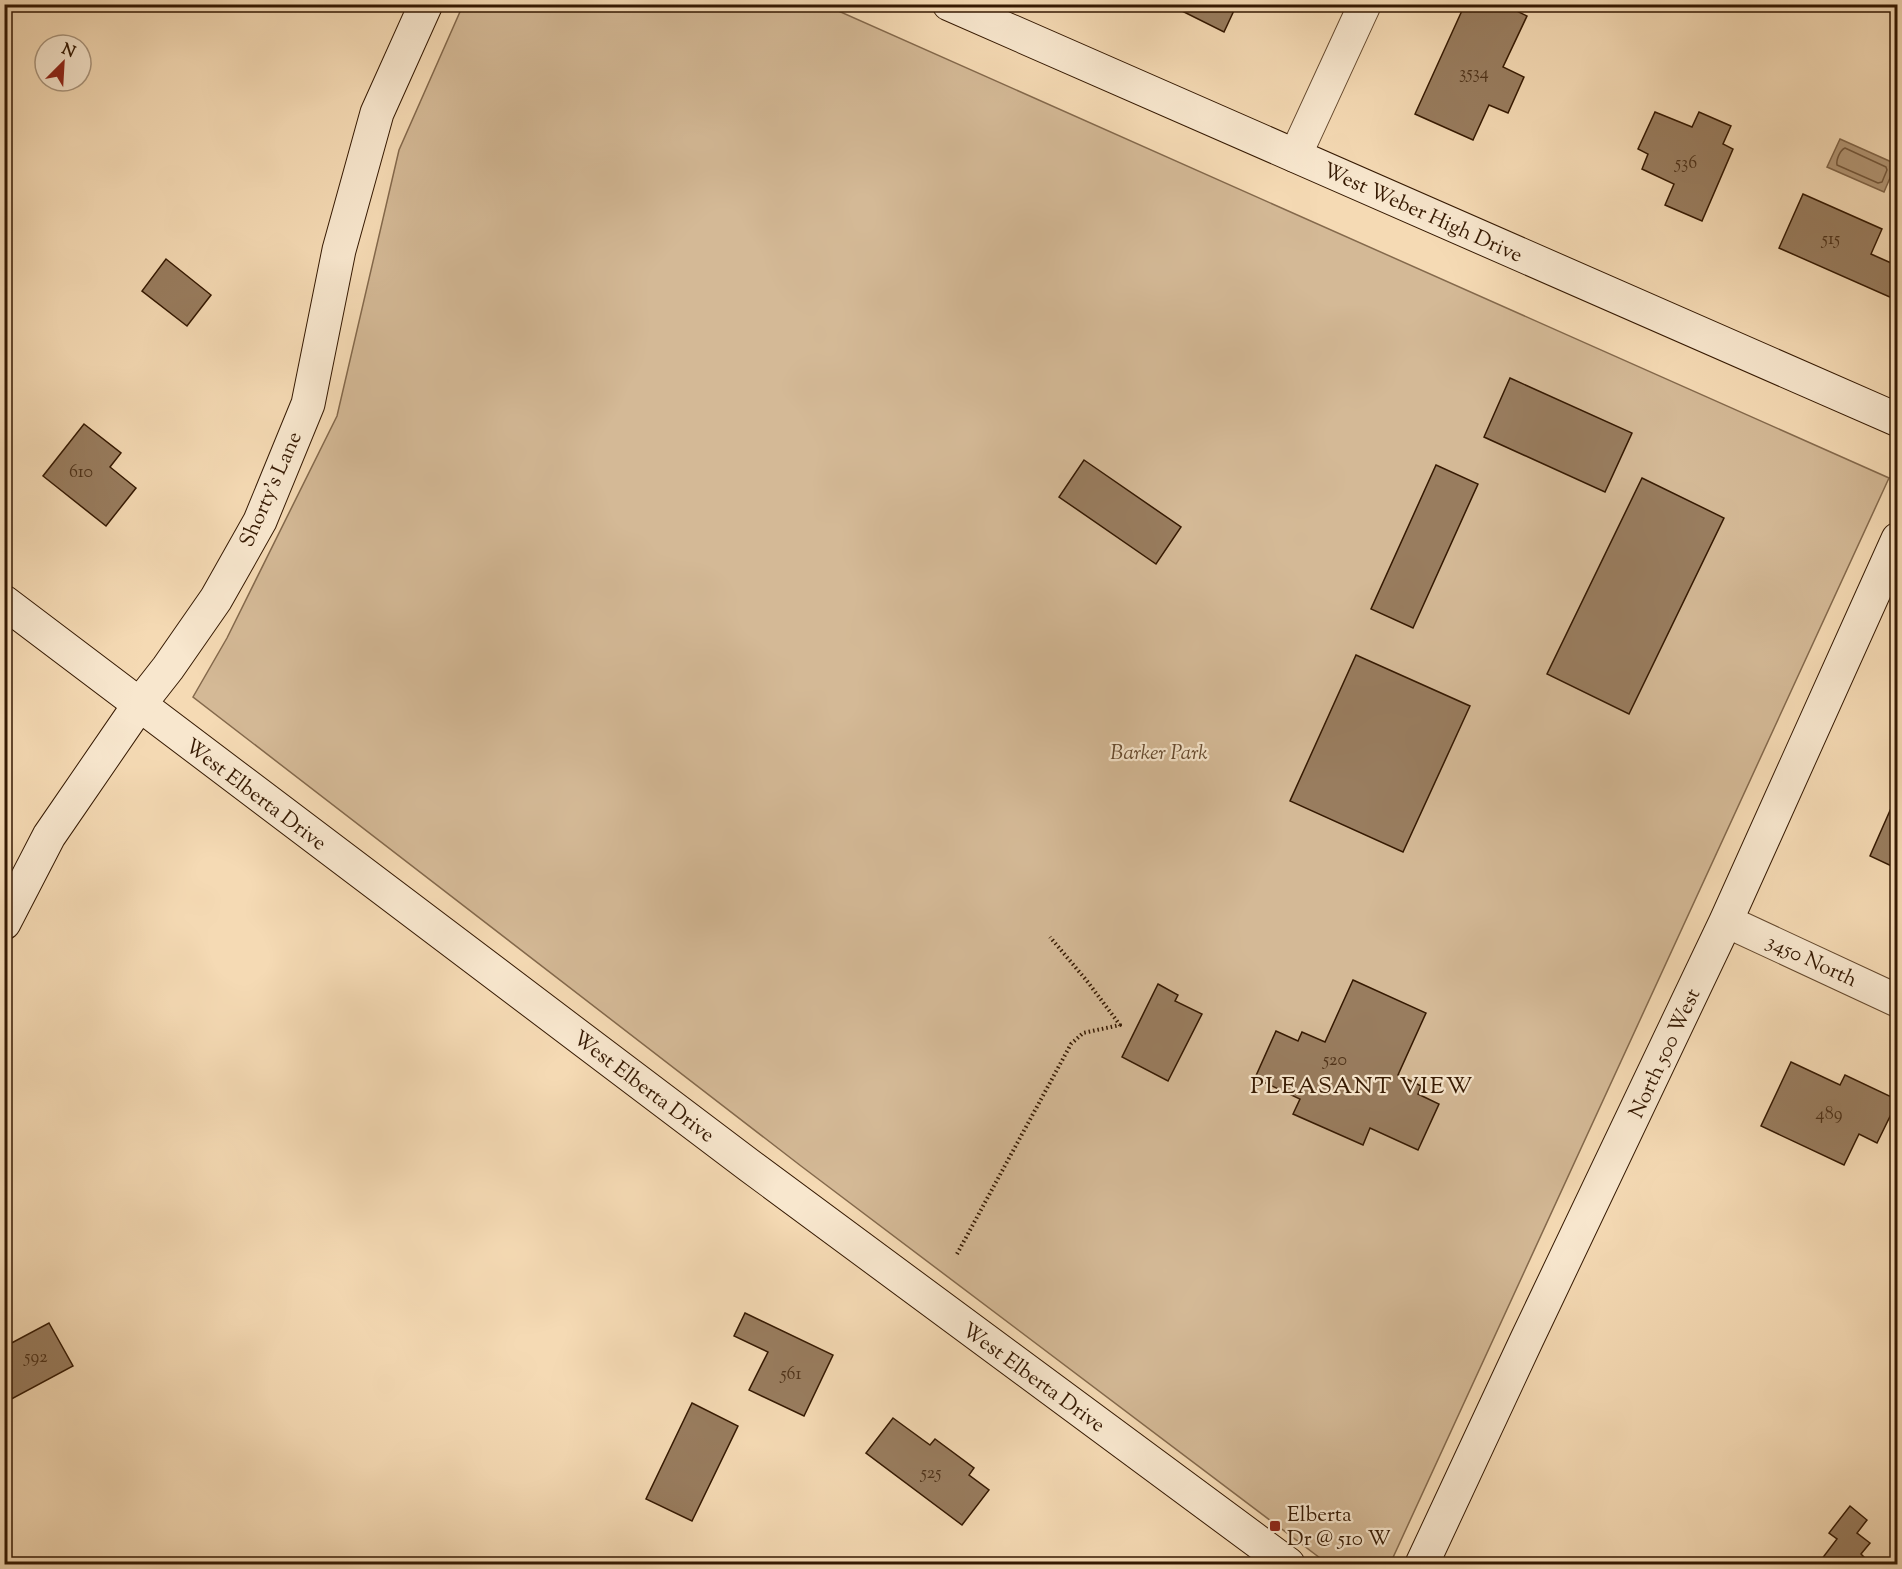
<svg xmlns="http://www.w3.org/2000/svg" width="1902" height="1569" font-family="'Sorts Mill Goudy',serif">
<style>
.green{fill:#d4b996;stroke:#84694c;stroke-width:1.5}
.water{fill:#b49877;stroke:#816548;stroke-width:1.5}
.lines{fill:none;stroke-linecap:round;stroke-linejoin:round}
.shore{stroke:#74583c;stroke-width:1.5}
.building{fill:#997d5f;stroke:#351902;stroke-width:1.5}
.street-casing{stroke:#65492e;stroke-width:34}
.secondary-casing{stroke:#351902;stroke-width:35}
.path{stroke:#351902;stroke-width:4;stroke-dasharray:1.5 3;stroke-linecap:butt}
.street{stroke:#f8e7ce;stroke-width:32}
.secondary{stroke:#f8e7ce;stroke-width:33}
.poi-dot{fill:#8f2418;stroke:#f8e7ce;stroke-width:2}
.labels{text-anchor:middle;stroke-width:4.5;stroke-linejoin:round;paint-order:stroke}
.number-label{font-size:18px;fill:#4e3219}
.street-label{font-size:21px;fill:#351902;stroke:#f8e7ce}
.park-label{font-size:21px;font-style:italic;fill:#65492e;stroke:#f8e7ce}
.poi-label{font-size:21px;fill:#351902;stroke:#f8e7ce;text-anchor:start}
.quarter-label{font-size:24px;letter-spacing:1.5px;fill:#351902;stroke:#f8e7ce}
</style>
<rect width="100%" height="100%" fill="#f5dab4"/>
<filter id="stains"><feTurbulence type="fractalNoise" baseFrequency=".00333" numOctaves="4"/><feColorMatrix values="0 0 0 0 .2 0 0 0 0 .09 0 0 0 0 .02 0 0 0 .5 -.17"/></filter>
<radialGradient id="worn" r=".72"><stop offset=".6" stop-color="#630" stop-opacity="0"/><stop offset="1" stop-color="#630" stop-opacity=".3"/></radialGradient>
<path class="green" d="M463,5H825L1889,478L1390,1564H1328L801,1166L193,697L227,638L337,416L399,150Z"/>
<path class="water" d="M1840,139L1896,164L1884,192L1827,167Z"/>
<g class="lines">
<path class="shore" d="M1845,148L1886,167L1887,170L1882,182L1878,183L1837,165C1836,160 1840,150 1845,148Z"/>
</g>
<g class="building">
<path d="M1168,4H1237L1224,32Z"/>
<path d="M1465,4H1502L1527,16L1503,67L1524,77L1508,113L1489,105L1473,140L1415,114Z"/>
<path d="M1655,112L1692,127L1699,112L1731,126L1723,144L1733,149L1702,221L1665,205L1674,184L1642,169L1648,154L1638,149Z"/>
<path d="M1803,194L1882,229L1871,254L1898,266V284L1892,298L1779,248Z"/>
<path d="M166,259L211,295L187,326L142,291Z"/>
<path d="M1510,378L1632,433L1605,492L1484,437Z"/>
<path d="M84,424L121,453L110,467L136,488L106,526L43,476Z"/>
<path d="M1084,460L1181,527L1156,564L1059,497Z"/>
<path d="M1436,465L1478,484L1413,628L1371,609Z"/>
<path d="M1642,478L1724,518L1629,714L1547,674Z"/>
<path d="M1356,655L1470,706L1403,852L1290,801Z"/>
<path d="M1892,806L1898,809V869L1870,856Z"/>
<path d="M1353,980L1426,1013L1398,1075L1421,1086L1418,1094L1439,1104L1418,1150L1370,1128L1363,1145L1293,1114L1300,1099L1255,1078L1276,1031L1298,1041L1302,1032L1325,1042Z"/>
<path d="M1158,984L1178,995L1175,1001L1202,1014L1168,1081L1122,1057Z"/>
<path d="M1791,1062L1840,1085L1845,1075L1898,1100L1877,1143L1859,1134L1844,1165L1761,1126Z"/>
<path d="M745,1313L833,1355L804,1416L749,1390L768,1352L734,1336Z"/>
<path d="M49,1323L73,1366L4,1403V1347Z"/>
<path d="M692,1403L738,1426L692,1521L646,1499Z"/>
<path d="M893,1418L930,1445L935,1439L974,1468L969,1475L989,1490L962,1525L866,1453Z"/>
<path d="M1850,1506L1867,1520L1857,1533L1870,1543L1861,1554L1868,1561L1866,1564H1818L1837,1539L1829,1533Z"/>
</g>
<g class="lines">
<g class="street-casing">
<g id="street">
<path d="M1295,156L1365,4"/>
<path d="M1726,921L1898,1001"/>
</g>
</g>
<g class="secondary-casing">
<g id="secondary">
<path d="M949,4L1898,420"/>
<path d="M4,602L750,1166L1288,1564"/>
<path d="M4,923L49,836L139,705L168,668L216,599L260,521L308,404L339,250L377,113L426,4"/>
<path d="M1422,1564L1527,1339L1726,921L1898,539"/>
</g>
</g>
<path class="path" d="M957,1254L1071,1044L1083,1033L1120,1025L1087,981L1050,937"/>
<use href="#street" class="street"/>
<use href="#secondary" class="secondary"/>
</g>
<rect class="poi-dot" x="1269" y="1520" width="12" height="12" rx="3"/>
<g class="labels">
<g class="number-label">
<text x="1474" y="78">3534</text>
<text x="1686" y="168">536</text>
<text x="1831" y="244">515</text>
<text x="81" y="477">610</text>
<text x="1335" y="1065">520</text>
<text x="1829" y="1119">489</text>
<text x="36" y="1362">592</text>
<text x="791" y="1379">561</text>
<text x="931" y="1478">525</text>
</g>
<g class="street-label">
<text transform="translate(1423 212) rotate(24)" y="7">West Weber High Drive</text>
<text transform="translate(270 489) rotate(-66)" y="7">Shorty's Lane</text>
<text transform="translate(256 794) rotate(37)" y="7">West Elberta Drive</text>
<text transform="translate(1812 960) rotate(25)" y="7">3450 North</text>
<text transform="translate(1664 1053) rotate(-65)" y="7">North 500 West</text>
<text transform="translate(644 1086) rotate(37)" y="7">West Elberta Drive</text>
<text transform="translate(1034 1377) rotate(36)" y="7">West Elberta Drive</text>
</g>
<g class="park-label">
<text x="1159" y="759">Barker Park</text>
</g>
<g class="poi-label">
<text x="1287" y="1521">Elberta<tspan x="1287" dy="24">Dr @ 510 W</tspan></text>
</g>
<g class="quarter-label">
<text x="1362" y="1093">PLEASANT VIEW</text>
</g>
</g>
<rect width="1902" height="1569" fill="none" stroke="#f5dab4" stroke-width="24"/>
<rect x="6" y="6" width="1890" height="1557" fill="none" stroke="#351902" stroke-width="3"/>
<rect x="12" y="12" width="1878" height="1545" fill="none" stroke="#351902" stroke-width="1.5"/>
<g transform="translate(63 63) rotate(24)"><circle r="28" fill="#f8e7ce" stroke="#aa957c" stroke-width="1.5"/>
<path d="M0-4.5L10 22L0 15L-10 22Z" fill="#8f2418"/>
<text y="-9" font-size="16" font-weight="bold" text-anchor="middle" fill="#351902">N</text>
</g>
<rect width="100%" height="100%" filter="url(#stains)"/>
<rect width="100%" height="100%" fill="url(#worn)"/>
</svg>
